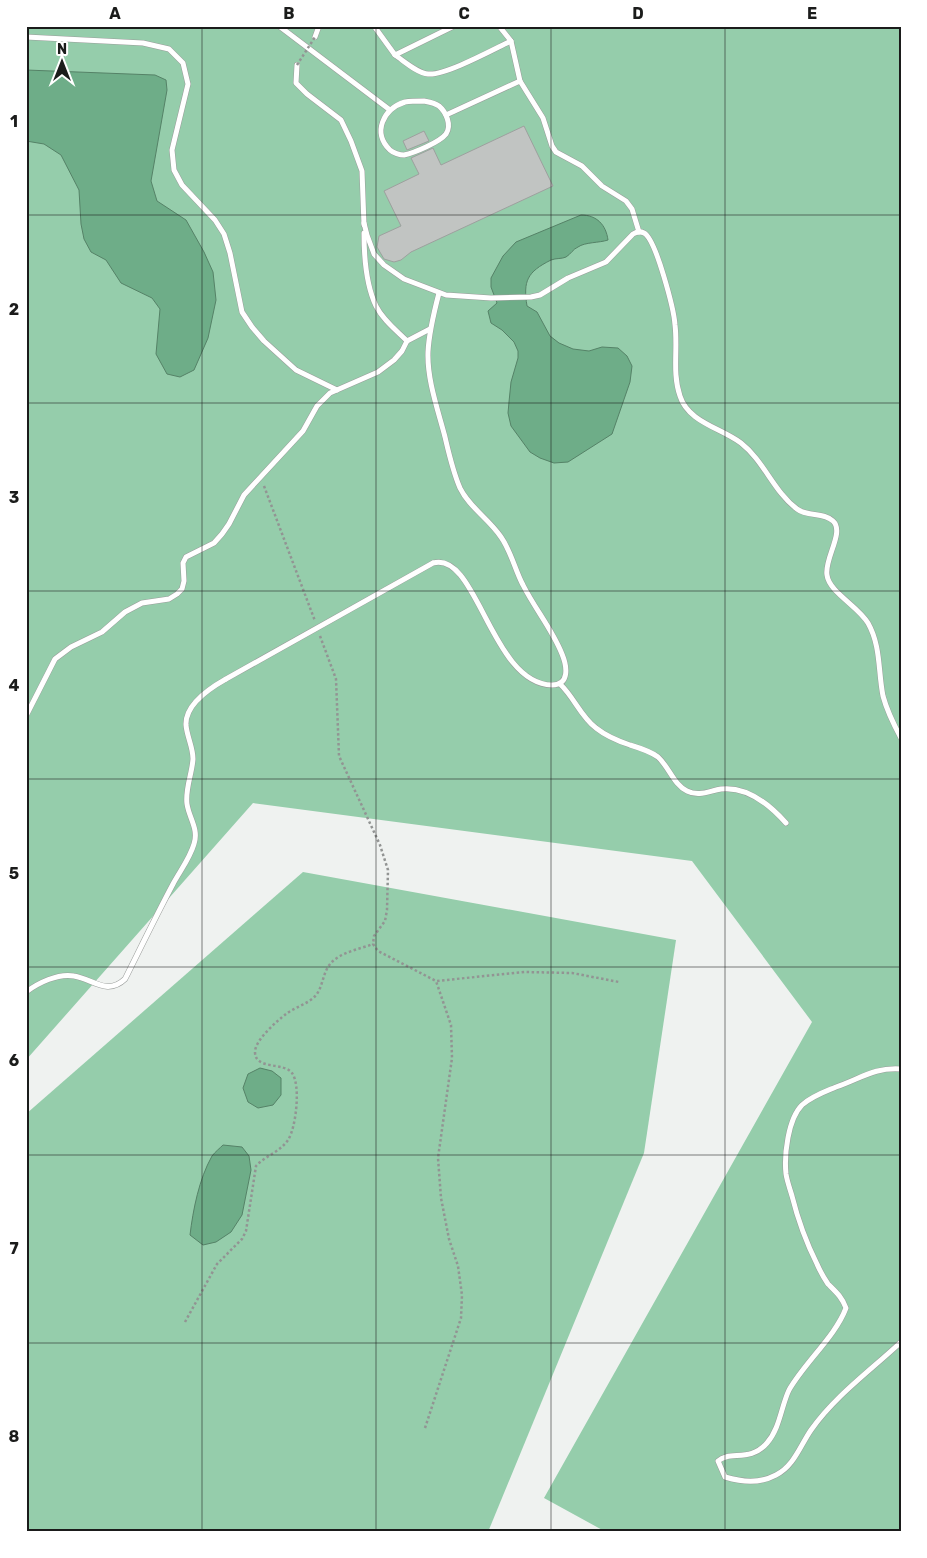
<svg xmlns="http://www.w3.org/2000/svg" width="927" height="1558" font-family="Rubik,sans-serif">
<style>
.green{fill:#95cdab}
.water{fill:#6ead88;stroke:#558267}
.building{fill:#c1c4c2;stroke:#9da09e}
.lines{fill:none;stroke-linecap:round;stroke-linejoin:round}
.service-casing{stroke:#9a9d9b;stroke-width:6}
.path{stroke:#929493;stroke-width:2.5;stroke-dasharray:2.5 2.5;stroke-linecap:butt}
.service{stroke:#fff;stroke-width:5}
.service-bridge-casing{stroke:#9a9d9b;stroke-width:6;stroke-linecap:butt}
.path-bridge{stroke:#929493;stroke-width:2.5;stroke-dasharray:2.5 2.5;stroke-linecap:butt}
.service-bridge{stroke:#fff;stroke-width:5}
.grid{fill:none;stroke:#1b1c1b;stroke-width:1;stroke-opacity:0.55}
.neatline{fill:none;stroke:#1b1c1b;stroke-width:2}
.grid-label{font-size:16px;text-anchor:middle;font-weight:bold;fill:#1b1c1b}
</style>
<rect width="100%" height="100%" fill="#eff2f0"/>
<g class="green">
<path d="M26,26H901V1532H606L544,1498L812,1022L692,861L253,803L26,1060Z"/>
<path d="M303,872L676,940L644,1153L488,1532H26V1114Z"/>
</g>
<g class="water">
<path d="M26,70L155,75L166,80L167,90L151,181L157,201L186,220L204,252L213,272L216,300L208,338L194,370L180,377L167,374L156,354L160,309L152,298L121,283L106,260L91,252L84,239L81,224L79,190L61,155L44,144L26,141Z"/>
<path d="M581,215C597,215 606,225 608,240C599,243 585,242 578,247C573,249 571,254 566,257C562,259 556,258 551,260C527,272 523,281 527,306L537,312L550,336L559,343L573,349L589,351L602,347L618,348L627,356L632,366L630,382L612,434L568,462L554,463L540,458L530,452L511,426L508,413L509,402L511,382L518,358V351L514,342L502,330L491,323L488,311L497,303L491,287V278L503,256L516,242Z"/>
<path d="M260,1068L272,1071L281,1078V1095L273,1105L258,1108L248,1102L243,1088L248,1074Z"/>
<path d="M223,1145L242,1147L249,1156L251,1170L242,1215L231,1232L216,1242L203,1245L190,1235C193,1210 199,1179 212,1156C215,1152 220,1148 223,1145Z"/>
</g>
<g class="building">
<path d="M524,126L553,186L411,252L401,260L394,262L384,259L377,247L379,236L401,226L384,191L419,174L411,158L433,148L441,165Z"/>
<path d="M424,131L429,141L407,150L403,141Z"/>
</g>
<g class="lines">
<g class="service-casing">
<g id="service">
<path d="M279,26L390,110"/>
<path d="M374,26L395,55L454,26"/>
<path d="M499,26L511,41L520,81L543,118L552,146L556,152L582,166L602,186L626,201L632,209L639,232"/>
<path d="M26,37L143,43L169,49L183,63L188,84L172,150L174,170L182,185L215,220L224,234L230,253L242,312L252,327L264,341L296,370L337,390"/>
<path d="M315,37L319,26"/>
<path d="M395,55C404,61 417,73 428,74C445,76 494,49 511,41"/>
<path d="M297,65L296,83L307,94L341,120L351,141L362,171L364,225"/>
<path d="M424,101C429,102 435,103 439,106C446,112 452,125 446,134C440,142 414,153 404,155C400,155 393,153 390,150C372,133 383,109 405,102C411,101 418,101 424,101Z"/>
<path d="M446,115L520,81"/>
<path d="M364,223L367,235L374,254L384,265L404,279L446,295L491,298L531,297L540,295L568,278L606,262L633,234C636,232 640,231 644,233C656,239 674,310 675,325C678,349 672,373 680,396C688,422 721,428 741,443C764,461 774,492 797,509C807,517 824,512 833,521C845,532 824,559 827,575C829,592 858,606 868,623C881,646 878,671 883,696C887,711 894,725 901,738"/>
<path d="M407,341L430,329"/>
<path d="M433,563C477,550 491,684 552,685C570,685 567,666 562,654C552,629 535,609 523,585C515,570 511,551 501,537C489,519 469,507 460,488C453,472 449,454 445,437C438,410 427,380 428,352C429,332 434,312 439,293"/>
<path d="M560,684C574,697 581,717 596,728C606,736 618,741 630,745C640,748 650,751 658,757C669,767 674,785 687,791C699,797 709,791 721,789C747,786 770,805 786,823"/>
<path d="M26,716L55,659L71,647L102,632L125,612L142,603L169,599L177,594L182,589L184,581L183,563L186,557L214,543L222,534L229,524L244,495L303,431L317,406L330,393L378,372L394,360L402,351L407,341C396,330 383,320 376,306C366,285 364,256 364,233"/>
<path d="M26,992C38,983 58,973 74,976C93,979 107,996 125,979C141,947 156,916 173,884C180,871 190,858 194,844C199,829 189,818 187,804C185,789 192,774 193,759C193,747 187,737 186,725C185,704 210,688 226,679"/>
<path d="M901,1069C874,1067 860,1079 836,1087C824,1092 812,1096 802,1105C788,1119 784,1155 786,1174C787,1181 790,1189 792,1196C798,1220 806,1242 817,1264C820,1271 824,1278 828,1284C836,1292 842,1297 846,1308C835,1337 805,1362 789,1390C781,1407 780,1428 767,1443C750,1463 730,1450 718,1461L725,1477C742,1482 759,1484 776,1475C794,1466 800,1446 811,1430C836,1395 870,1371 901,1342"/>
</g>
</g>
<g class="path">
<path d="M264,486L315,621"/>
<path d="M320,636L336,679L339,756L380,845L388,870L387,910L385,921L374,936L373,944L378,951L436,981L525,972L572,973L619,982"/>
<path d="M185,1322L217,1264L242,1239L246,1231L256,1166C265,1156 280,1152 288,1140C296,1128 301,1085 292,1073C284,1062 255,1070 255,1052C255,1040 277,1021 286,1014C294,1008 304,1005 312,999C324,990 321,974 331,963C341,952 360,949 373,944"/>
<path d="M425,1428L461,1318L462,1295L458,1266L449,1239L441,1198L438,1158L452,1058L451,1025L436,981"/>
</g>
<use href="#service" class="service"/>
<g class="service-bridge-casing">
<path id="service-bridge" d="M226,679L433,563"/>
</g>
<path class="path-bridge" d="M297,65L315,37"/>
<use href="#service-bridge" class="service-bridge"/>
</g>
<path class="grid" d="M202,26V1532M376,26V1532M551,26V1532M725,26V1532M26,215H901M26,403H901M26,591H901M26,779H901M26,967H901M26,1155H901M26,1343H901"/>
<rect width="927" height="1558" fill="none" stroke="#ffffff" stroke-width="55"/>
<g transform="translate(62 62)" stroke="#ffffff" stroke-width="4" paint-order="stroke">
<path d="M0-4L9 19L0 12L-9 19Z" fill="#1b1c1b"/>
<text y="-8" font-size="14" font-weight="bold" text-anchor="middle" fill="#1b1c1b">N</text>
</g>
<rect x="28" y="28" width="872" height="1502" class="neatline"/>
<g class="grid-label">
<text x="115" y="19">A</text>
<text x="289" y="19">B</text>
<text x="464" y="19">C</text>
<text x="638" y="19">D</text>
<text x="812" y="19">E</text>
<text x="14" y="127">1</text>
<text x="14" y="315">2</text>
<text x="14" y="503">3</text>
<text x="14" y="691">4</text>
<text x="14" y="879">5</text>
<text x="14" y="1066">6</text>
<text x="14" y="1254">7</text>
<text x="14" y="1442">8</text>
</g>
</svg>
